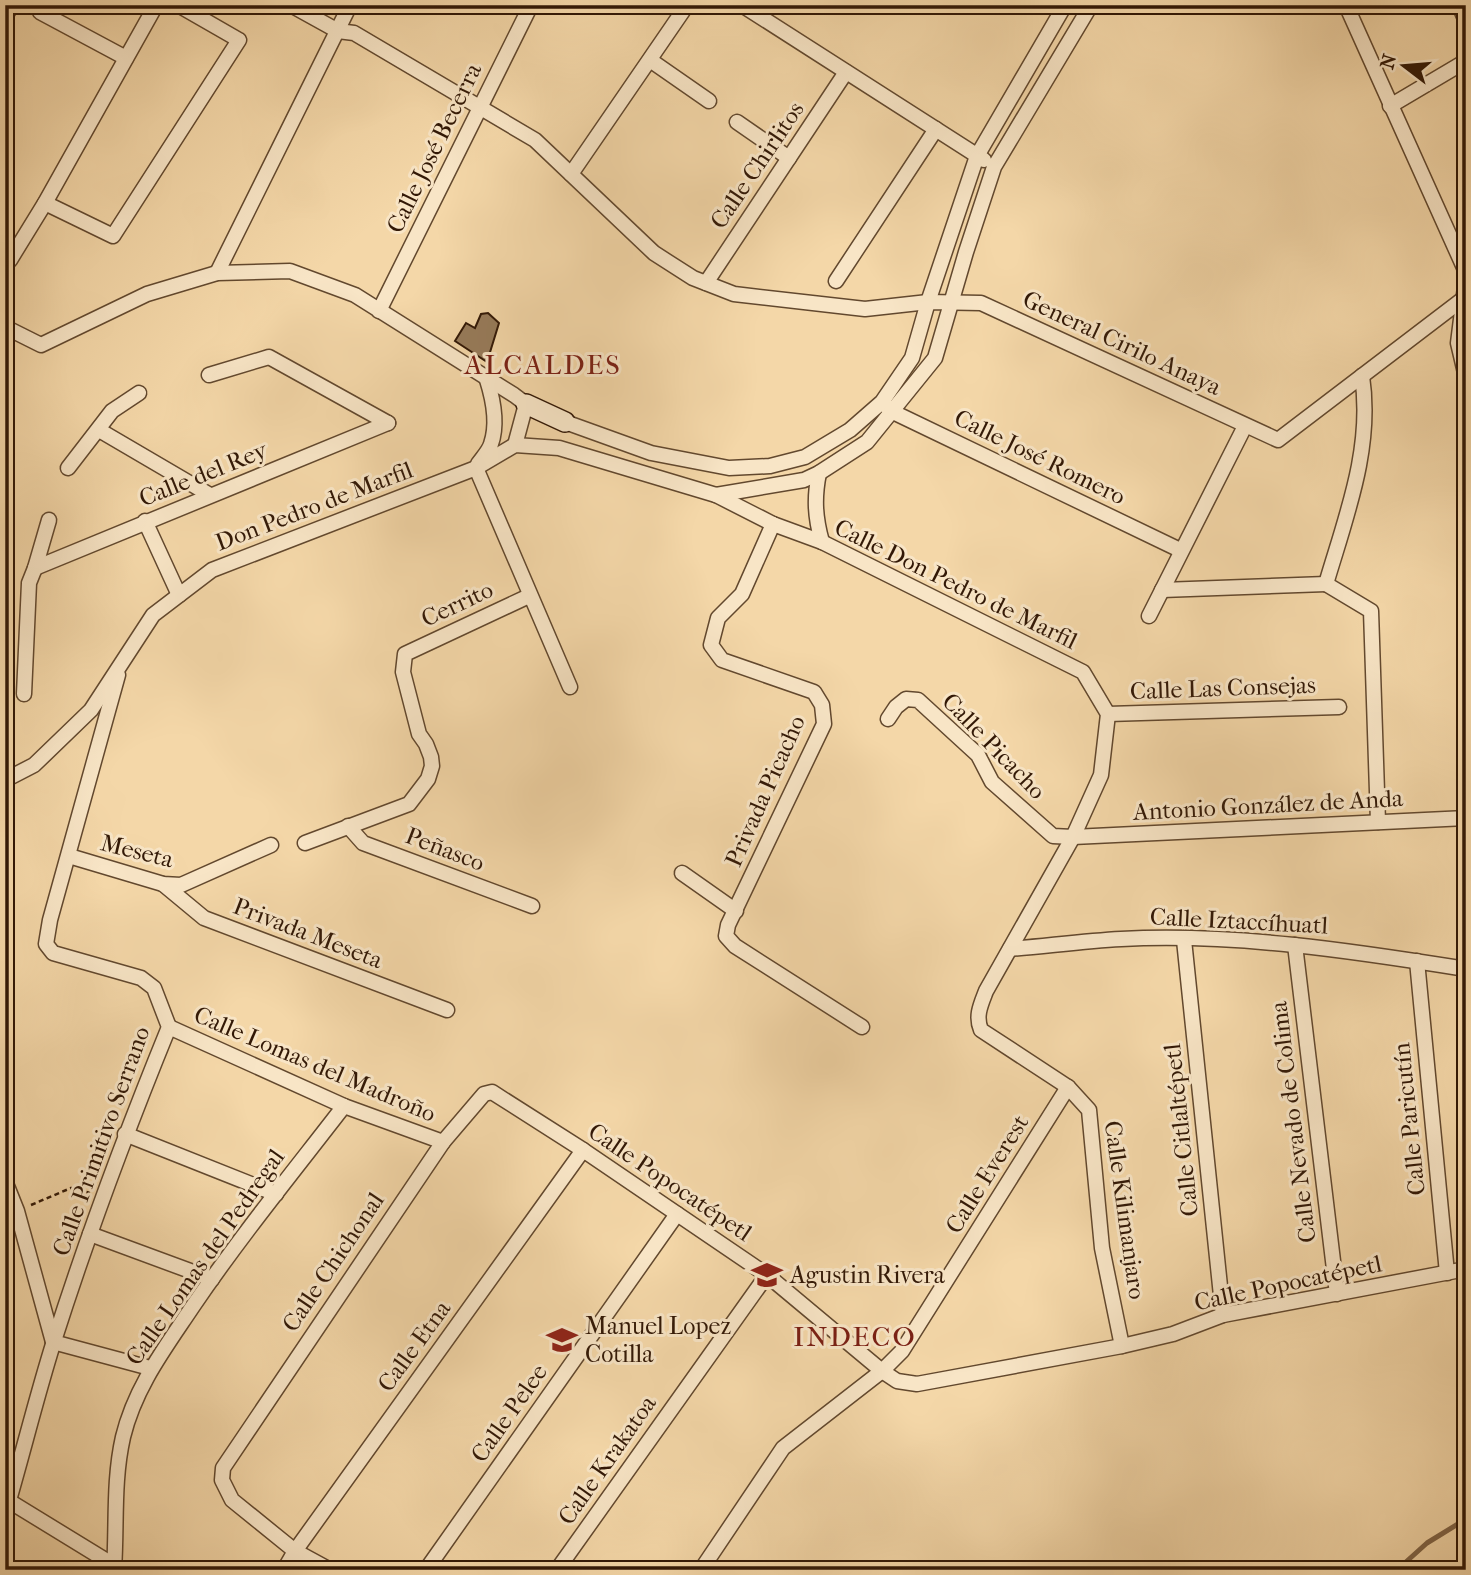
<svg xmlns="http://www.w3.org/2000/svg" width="1471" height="1575" font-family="'IM FELL French Canon',serif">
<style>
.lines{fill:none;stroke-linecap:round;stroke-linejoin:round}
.stream{stroke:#7f6446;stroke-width:5}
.building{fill:#977b5a;stroke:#321806;stroke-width:2}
.street-casing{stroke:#62482e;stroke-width:17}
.secondary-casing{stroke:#321806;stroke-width:22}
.path{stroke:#321806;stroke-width:2.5;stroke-dasharray:5 3.5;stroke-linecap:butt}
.street{stroke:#f8e5c6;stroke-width:14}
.secondary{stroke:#f8e5c6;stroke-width:19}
.labels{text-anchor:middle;stroke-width:6;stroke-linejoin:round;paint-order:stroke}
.street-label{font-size:24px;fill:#321806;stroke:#f8e5c6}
.poi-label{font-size:24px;fill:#321806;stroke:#f8e5c6;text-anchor:start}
.quarter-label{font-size:28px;letter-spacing:2px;fill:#7a1f14;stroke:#f8e5c6}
</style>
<rect width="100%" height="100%" fill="#f4d7a8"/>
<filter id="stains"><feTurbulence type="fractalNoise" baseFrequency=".00286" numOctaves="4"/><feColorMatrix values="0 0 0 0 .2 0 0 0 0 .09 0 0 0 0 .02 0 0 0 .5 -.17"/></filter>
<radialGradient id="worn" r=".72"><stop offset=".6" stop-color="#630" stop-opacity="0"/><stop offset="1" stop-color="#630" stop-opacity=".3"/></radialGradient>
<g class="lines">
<path class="stream" d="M1397,1570L1427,1543L1466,1519"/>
</g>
<path class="building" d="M488,313L499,323L487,362L455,341L466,323L475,328L481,314Z"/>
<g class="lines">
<g class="street-casing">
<g id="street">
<path d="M291,5L338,31L354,33L535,140L654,253L693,278L734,294L865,309L928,302L981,303L1278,440L1463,299"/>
<path d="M742,5L984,160"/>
<path d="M1346,5L1466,272"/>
<path d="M1459,5L1466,21"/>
<path d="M40,12L126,58"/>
<path d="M5,17L12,5"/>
<path d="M650,60L709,101"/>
<path d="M1390,106L1466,61"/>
<path d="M737,122L789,158"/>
<path d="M571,174L687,5"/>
<path d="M45,203L113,236L239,40L178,5"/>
<path d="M5,262L10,260L45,203L156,5"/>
<path d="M217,273L350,5"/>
<path d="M1466,279L1458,343L1466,377"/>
<path d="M836,281L936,129"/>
<path d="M706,283L846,72"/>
<path d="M379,311L531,5"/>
<path d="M5,327L41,345L147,294L217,273L290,271L355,295L514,395L526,404L515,445"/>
<path d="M209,375L269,357L388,423"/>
<path d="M886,406L893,412L1180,550"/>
<path d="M565,422L651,453L729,468L770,466L805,457L850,430L882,402L912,358L928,302L977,156L1065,5"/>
<path d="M99,430L210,495"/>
<path d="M478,464C482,458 489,451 491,444C498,424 493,399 487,380"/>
<path d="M68,468L112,411L139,393"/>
<path d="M476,468L570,687"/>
<path d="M819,473C814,498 815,517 822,542"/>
<path d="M716,495L804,480L819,473L867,442L935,358L966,252L994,167L1091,5"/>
<path d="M145,521L179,595"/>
<path d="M773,524L742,594L718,618L711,645L722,660L814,692L822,705L824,724L728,925L726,936L735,946L862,1027"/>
<path d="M35,568L388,423"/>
<path d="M1326,584L1371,611L1378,822"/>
<path d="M1326,584C1346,516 1373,448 1362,376"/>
<path d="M1162,590L1326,584"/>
<path d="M1149,616L1245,426"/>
<path d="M24,694L29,583L35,568L49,520"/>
<path d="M1108,714L1339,707"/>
<path d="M888,719L896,707L906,699L918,700L978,755L992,782L1053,836L1073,837L1466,818"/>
<path d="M5,780L34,765L91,710L153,615L212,570L476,468L515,445L559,448L716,495L773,524L822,542L1083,672L1108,714L1101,775L1073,837L986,991C981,1004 975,1016 981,1030L1068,1087L1089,1110L1102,1248L1122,1346"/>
<path d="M348,826L363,843L532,906"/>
<path d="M305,843L409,804L428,779L432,766L431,757L426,744L419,734L403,672L405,654L529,596"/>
<path d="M69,856L163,884L181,885L271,845"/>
<path d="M682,873L736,911"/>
<path d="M163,884L204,918L447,1010"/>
<path d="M1184,940L1223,1315"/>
<path d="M1295,945L1337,1294"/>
<path d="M1010,949C1047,946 1084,941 1121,939C1235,933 1353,951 1466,969"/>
<path d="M1417,961L1447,1273"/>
<path d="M169,1027L344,1106L443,1142"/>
<path d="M125,1134L276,1194"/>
<path d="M5,1181L17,1211L53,1342"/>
<path d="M90,1234L212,1279"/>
<path d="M53,1342L150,1368"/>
<path d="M9,1501L120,1569"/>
<path d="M5,1514C22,1457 36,1398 54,1341C88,1234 127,1130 169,1027L154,988L141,978L53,953L46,944L50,920L118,675"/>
<path d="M114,1570C117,1525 113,1481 123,1437C135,1387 165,1348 193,1306C240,1237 293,1172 344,1106"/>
<path d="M284,1570L295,1551L583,1150"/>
<path d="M330,1570L295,1551L232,1500L222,1480L223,1468L443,1142L484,1094L492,1092L583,1150L767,1275L882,1371L897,1381L917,1384L1122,1346L1173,1334L1223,1315L1466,1269"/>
<path d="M426,1570L677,1214"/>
<path d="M557,1570L767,1275"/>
<path d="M701,1570L783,1448L882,1371L902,1351L1068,1087"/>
</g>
</g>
<g class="secondary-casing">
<path id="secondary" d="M526,404L565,422"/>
</g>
<path class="path" d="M31,1205L71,1188L90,1193"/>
<use href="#street" class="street"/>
<use href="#secondary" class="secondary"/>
</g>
<defs>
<g id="school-bare" transform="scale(2.415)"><path d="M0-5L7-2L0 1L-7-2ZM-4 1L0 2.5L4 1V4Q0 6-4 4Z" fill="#8f2418" stroke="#f8e5c6" stroke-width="2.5" paint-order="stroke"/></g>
</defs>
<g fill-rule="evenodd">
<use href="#school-bare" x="767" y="1275"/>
<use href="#school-bare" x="562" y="1340"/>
</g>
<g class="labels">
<g class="street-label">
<text transform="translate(434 148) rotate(-64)" y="8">Calle José Becerra</text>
<text transform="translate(757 165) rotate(-56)" y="8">Calle Chirlitos</text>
<text transform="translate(1122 343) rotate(25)" y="8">General Cirilo Anaya</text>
<text transform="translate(1040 457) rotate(26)" y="8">Calle José Romero</text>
<text transform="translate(203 474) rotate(-22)" y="8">Calle del Rey</text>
<text transform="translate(314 506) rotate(-21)" y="8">Don Pedro de Marfil</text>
<text transform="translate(956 584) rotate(26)" y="8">Calle Don Pedro de Marfil</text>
<text transform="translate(457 604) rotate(-25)" y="8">Cerrito</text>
<text transform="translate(1223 688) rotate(-2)" y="8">Calle Las Consejas</text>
<text transform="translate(994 746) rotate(46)" y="8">Calle Picacho</text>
<text transform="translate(765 791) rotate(-66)" y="8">Privada Picacho</text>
<text transform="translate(1268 805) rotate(-3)" y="8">Antonio González de Anda</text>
<text transform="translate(445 849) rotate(21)" y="8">Peñasco</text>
<text transform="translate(137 851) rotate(14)" y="8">Meseta</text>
<text transform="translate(1239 921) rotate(3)" y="8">Calle Iztaccíhuatl</text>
<text transform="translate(308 933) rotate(21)" y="8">Privada Meseta</text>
<text transform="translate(315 1064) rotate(23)" y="8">Calle Lomas del Madroño</text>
<text transform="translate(1409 1119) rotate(-96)" y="8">Calle Paricutín</text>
<text transform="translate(1293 1122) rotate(-97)" y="8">Calle Nevado de Colima</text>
<text transform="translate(1181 1130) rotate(-96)" y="8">Calle Citlaltépetl</text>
<text transform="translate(101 1141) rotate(-70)" y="8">Calle Primitivo Serrano</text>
<text transform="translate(987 1174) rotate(-58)" y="8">Calle Everest</text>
<text transform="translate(670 1182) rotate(34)" y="8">Calle Popocatépetl</text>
<text transform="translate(1125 1210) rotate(82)" y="8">Calle Kilimanjaro</text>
<text transform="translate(205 1257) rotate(-55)" y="8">Calle Lomas del Pedregal</text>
<text transform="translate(333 1262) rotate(-56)" y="8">Calle Chichonal</text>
<text transform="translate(1288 1283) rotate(-12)" y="8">Calle Popocatépetl</text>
<text transform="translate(414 1346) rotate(-54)" y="8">Calle Etna</text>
<text transform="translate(509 1413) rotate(-55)" y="8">Calle Pelee</text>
<text transform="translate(607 1460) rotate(-55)" y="8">Calle Krakatoa</text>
</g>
<g class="poi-label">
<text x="790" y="1283">Agustin Rivera</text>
<text x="585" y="1334">Manuel Lopez<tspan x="585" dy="28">Cotilla</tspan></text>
</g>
<g class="quarter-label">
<text x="543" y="374">ALCALDES</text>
<text x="855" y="1346">INDECO</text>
</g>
</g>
<rect width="1471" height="1575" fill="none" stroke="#f4d7a8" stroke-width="28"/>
<rect x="7" y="7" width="1457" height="1561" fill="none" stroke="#321806" stroke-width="3.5"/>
<rect x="14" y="14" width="1443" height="1547" fill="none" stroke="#321806" stroke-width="2"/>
<g transform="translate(1404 66) rotate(286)" stroke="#f8e5c6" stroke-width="5" paint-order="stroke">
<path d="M0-5L12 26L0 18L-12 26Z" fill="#321806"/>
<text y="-10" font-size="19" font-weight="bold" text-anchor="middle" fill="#321806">N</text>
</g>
<rect width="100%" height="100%" filter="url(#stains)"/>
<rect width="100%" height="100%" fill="url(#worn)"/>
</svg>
